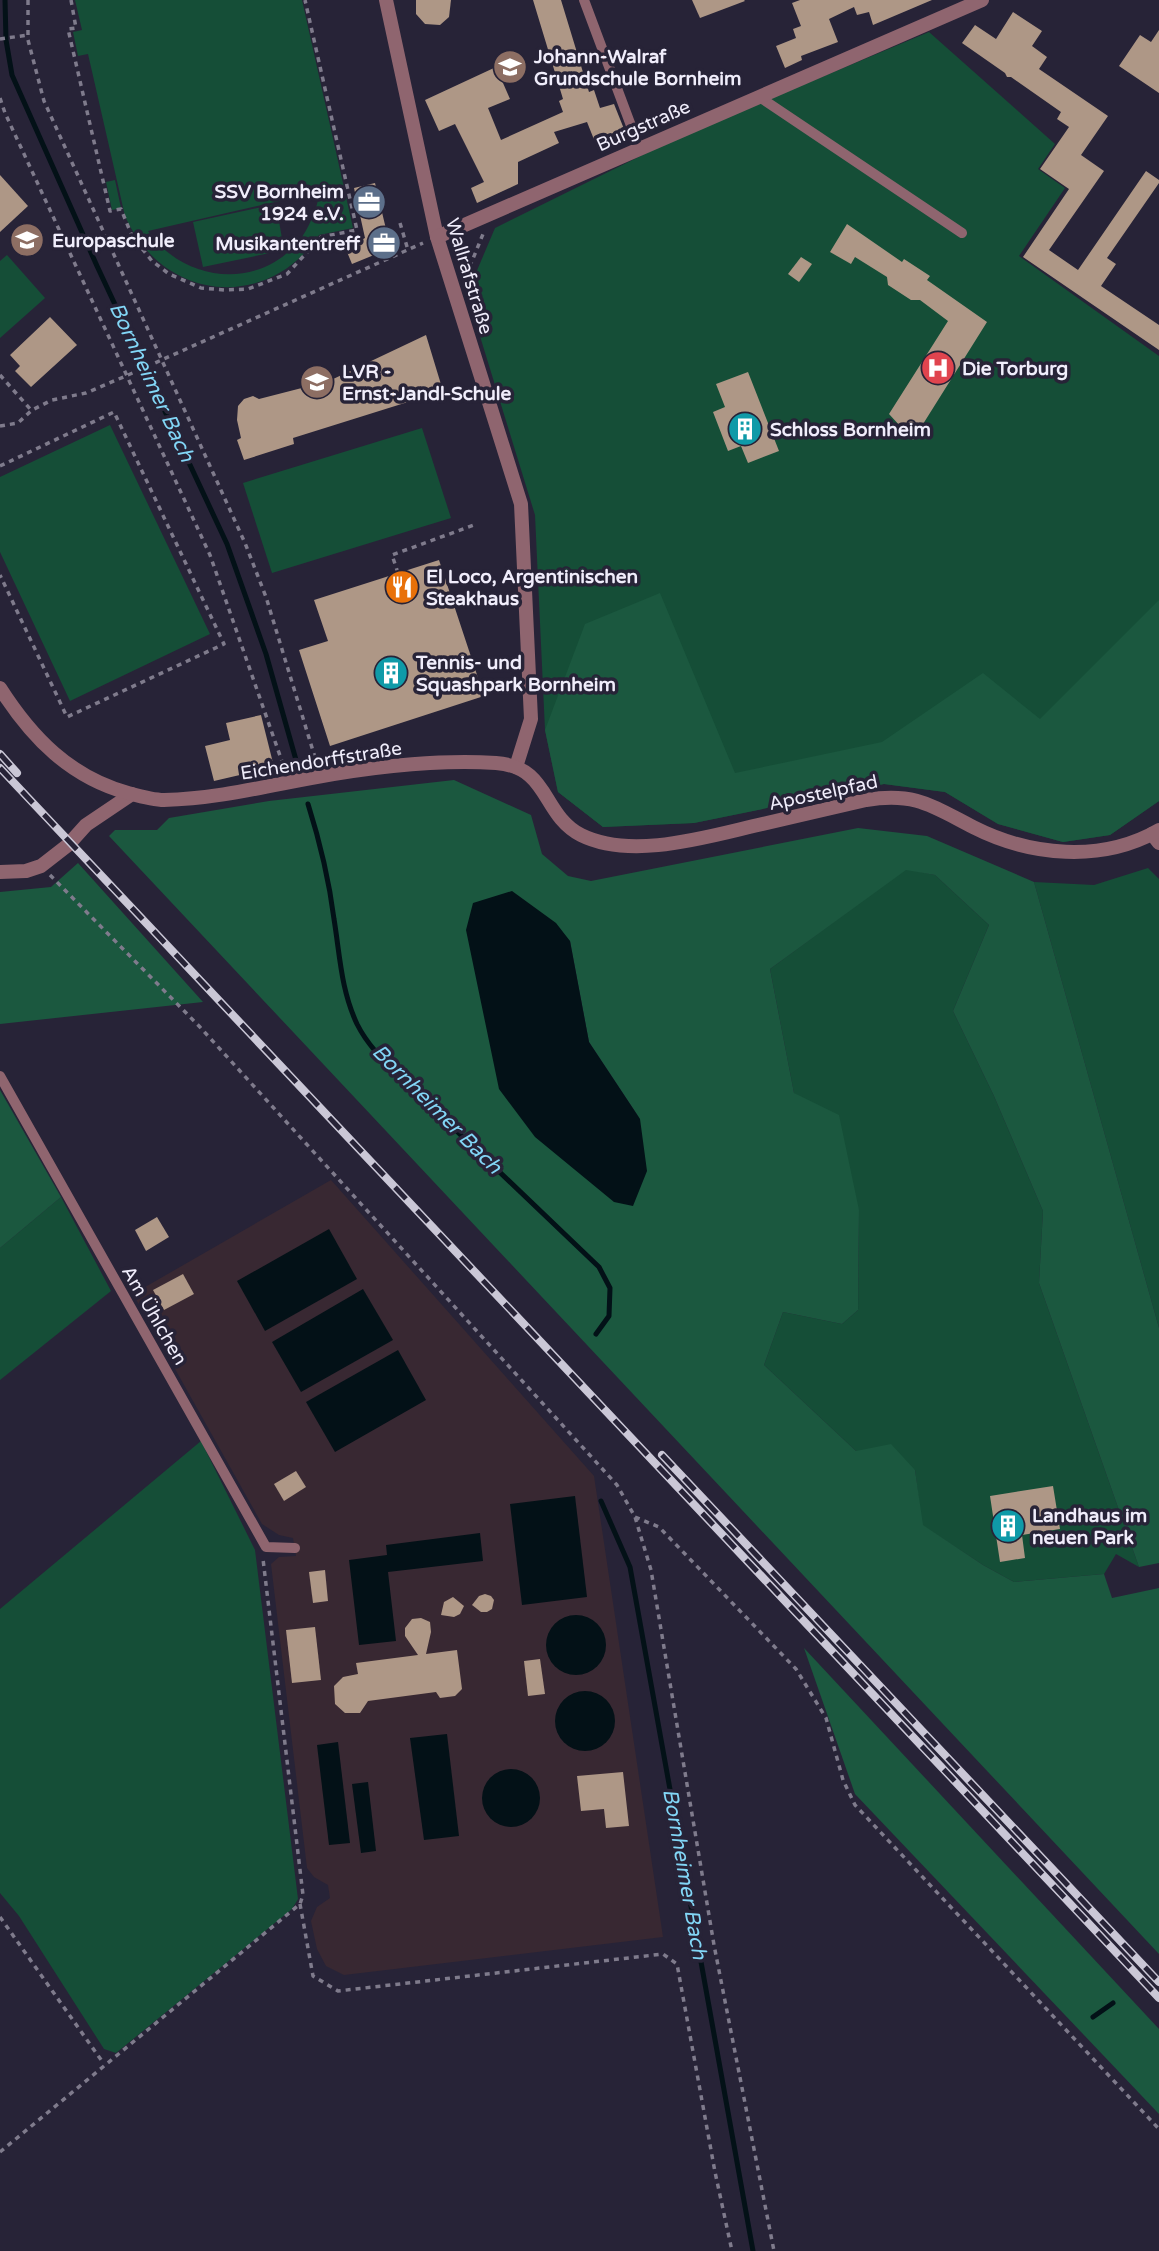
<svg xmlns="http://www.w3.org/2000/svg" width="1159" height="2251" font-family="'Varela Round',sans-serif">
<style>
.industrial{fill:#382832}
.green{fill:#154e37;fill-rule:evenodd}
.forest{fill:#1b583f;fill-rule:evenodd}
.water{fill:#031117}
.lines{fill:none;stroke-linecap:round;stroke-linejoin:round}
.stream{stroke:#031117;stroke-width:5}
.building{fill:#ae9786}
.path{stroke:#7f7b8c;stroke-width:3.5;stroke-dasharray:5 5;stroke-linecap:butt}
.service{stroke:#8f656f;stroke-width:10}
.minor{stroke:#8f656f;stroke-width:14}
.tertiary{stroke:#8f656f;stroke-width:14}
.rail-casing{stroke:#cac7d6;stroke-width:8}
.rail{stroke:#272337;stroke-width:5;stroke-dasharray:16;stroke-linecap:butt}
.labels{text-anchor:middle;stroke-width:7;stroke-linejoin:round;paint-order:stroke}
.poi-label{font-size:19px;font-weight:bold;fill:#f0edfb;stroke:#272337;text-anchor:start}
.street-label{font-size:19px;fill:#f0edfb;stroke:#272337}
.water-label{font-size:21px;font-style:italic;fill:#82d6f6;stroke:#272337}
</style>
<rect width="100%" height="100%" fill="#272337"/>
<path class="industrial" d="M331,1180L594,1476L663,1937L344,1975L326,1966L317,1949L311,1921L317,1907L330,1898L328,1885L314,1877L307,1868L271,1564L279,1557L296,1556L293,1538L279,1535L262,1524L133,1294Z"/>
<g class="green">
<path d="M75,0H302L353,228L319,235C267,313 162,301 125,216L88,54L78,56L73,32L82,30ZM319,192C318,207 311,223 302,237C262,291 185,284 148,231Z"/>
<path d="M929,32L1055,144L1038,169L1065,188L1019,256L1159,356V801L1110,835L1063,842L998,824L945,792L884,784L694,823L603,827L558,792L545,730L535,515L467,294L495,228L683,135Z"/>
<path d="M115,180L121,208L112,210L106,182Z"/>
<path d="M276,204L284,250L203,267L193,222Z"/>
<path d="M7,255L45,298L0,338V261Z"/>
<path d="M110,425L210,634L70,701L0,552V477Z"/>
<path d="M422,428L451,518L272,573L243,483Z"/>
<path d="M1148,868L1159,879V1328L1034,882L1094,885Z"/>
<path d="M906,869L935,875L989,925L953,1011L994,1096L1043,1211L1039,1283L1139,1567L1116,1554L1104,1574L1014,1582L983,1565L922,1525L915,1470L856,1451L764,1365L783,1312L842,1324L858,1310L859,1210L794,1093L770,969Z"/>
<path d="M61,1197L111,1291L0,1380V1248Z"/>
<path d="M201,1441L255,1550L298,1899L292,1909L116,2053L104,2049L19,1916L0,1893V1609Z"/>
</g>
<g class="forest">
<path d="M660,593L735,773L882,742L983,673L1040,719L1159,600V801L1110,835L1063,842L998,824L945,792L884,784L694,823L603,827L558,792L545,730L585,624Z"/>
<path d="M454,780L531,815L542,854L568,876L591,881L858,828L927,836L1034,882L1159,1328V1563L1139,1567L1039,1283L1043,1211L994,1096L953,1011L989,925L935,875L906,870L770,969L794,1093L839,1115L859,1210L858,1310L842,1324L783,1312L764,1365L856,1451L891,1444L915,1470L923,1525L983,1565L1014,1582L1104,1574L1112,1598L1159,1588V1954L109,836L115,830H157L169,818L269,801ZM473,903L570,941L589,1042L640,1119Z"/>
<path d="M78,863L203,1002L0,1024V892L51,887Z"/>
<path d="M0,1090L61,1197L0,1248Z"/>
<path d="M804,1648L1159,2029V2114L855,1794Z"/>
</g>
<g class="water">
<path d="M512,891L556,923L570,941L589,1042L640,1119L647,1171L633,1206L614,1202L535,1137L499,1089L466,930L473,903Z"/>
<path d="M329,1229L357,1279L265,1331L237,1281Z"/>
<path d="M363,1289L393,1340L301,1392L272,1342Z"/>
<path d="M398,1350L426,1400L335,1452L306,1402Z"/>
<path d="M575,1496L587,1597L522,1605L510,1504Z"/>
<path d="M480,1533L483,1561L388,1572L396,1641L359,1645L349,1560L387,1555L386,1545Z"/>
<circle cx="576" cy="1645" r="30"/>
<circle cx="585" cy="1721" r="30"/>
<path d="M447,1734L459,1836L424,1840L410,1738Z"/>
<path d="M338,1742L350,1843L329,1845L317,1745Z"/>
<circle cx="511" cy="1798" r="29"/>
<path d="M368,1782L376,1851L361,1853L352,1784Z"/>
</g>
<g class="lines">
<g class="stream">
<path d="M5,0L6,40L12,75L97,266L227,544L266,654L298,767"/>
<path d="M308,804C320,842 329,880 334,919C340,956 341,990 357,1024C367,1044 382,1059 397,1074L599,1267L610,1288L609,1316L596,1334"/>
<path d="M601,1501L630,1567L753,2251"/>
<path d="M1093,2017L1113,2003"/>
</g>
</g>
<g class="building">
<path d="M416,0H451L449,17L440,25L425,24L416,14Z"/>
<path d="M533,0H561L589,92L594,90L600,108L614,104L626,134L597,147L587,122L554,132L559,143L518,162V184L477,203L471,188L484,182L455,124L439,131L425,100L496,67L510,99L488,108L501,140L563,112L559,101L563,99Z"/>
<path d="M692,0H744L745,1L700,18Z"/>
<path d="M800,0H932L873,25L869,12L857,15L854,7L829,19L838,42L801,56L802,60L785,68L776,46L796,38L793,29L801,26L792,3Z"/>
<path d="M1013,12L1042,31L1032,46L1047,57L1039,69L1108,116L1081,155L1104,171L1049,250L1078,270L1146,171L1159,180V183L1107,258L1116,264L1101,286L1159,325V350L1023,257L1069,189L1040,169L1069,127L1057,119L1061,112L1011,77H1007L1005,73L962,43L975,25L996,39Z"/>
<path d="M1159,30V93L1119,66L1140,35L1151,42Z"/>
<path d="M0,175L28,206L0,232Z"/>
<path d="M375,183L386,229L388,228L396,246L352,264L345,247L365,238L354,188Z"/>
<path d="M847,224L902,262L904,259L930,276L927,280L987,322L913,440L889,414L948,321L920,300H911L888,285L887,277L855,257L851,264L830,252Z"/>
<path d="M801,257L812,264L799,282L788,274Z"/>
<path d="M50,317L77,345L31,387L15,371L20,366L10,355Z"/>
<path d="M426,335L443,391L293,438L294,444L244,460L237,440L241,438L237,420L238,406L244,399L253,396L259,399L329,381Z"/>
<path d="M748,372L779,451L748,463L741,446L728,451L713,412L725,407L716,384Z"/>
<path d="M439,560L484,696L330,746L299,650L328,641L314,600Z"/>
<path d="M261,715L274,767L214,781L205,746L230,740L226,723Z"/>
<path d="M157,1217L169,1237L146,1251L135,1230Z"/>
<path d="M183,1274L194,1294L164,1310L153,1290Z"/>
<path d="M296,1471L306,1487L284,1501L274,1484Z"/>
<path d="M1053,1486L1060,1529L1022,1535L1025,1558L1000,1562L990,1496Z"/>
<path d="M325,1570L328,1601L313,1603L309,1572Z"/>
<path d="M485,1594L491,1596L494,1600L492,1609L487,1612H481L472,1605L479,1596Z"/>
<path d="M453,1597L464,1606L460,1614L454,1617L441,1615L444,1602Z"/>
<path d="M421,1618L430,1622L431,1632L426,1654L457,1650L462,1689L455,1696L440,1698L436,1692L368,1701L360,1713H345L335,1704L334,1686L343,1677L358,1674L356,1663L418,1655L405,1636V1628L412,1619Z"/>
<path d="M315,1627L321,1680L292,1683L286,1630Z"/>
<path d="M540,1659L545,1694L528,1696L524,1661Z"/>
<path d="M623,1772L629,1826L606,1828L604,1809L581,1811L577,1776Z"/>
</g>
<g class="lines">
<g class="path">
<path d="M28,0V40L44,101L245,543L266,597L317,764"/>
<path d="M71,0L76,28L68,29L110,211L121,209L132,236L152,261L169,274L201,288L225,290L248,289L287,274L321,237L357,230L305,0"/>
<path d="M0,39L28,35"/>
<path d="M0,98L5,113L210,555L285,770"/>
<path d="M400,223L408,250"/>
<path d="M466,276L483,234"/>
<path d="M0,375L31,410"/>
<path d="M0,426L18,423L32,410L52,400L86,393L128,375L423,243"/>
<path d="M0,466L114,412L224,644L67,717L0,575"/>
<path d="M398,573L392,555L474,525"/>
<path d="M50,875L199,1026L617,1485L635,1517L651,1570L714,1945L774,2251"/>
<path d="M635,1517L659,1527L796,1669L826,1718L843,1780L855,1805L1159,2129"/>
<path d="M300,1904L313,1976L338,1991L663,1954L677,1964L715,2172L732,2251"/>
<path d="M0,1917L104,2064"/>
<path d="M0,2152L300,1904L303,1895L263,1559"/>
</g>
<g class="service">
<path d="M584,0L639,147"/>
<path d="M758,96L962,233"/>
<path d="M0,1076L266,1547L295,1548"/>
</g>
<g class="minor">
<path d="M386,0L437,237L521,504L531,719L516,767"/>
<path d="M437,237L982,0"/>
<path d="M1152,834L1159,843"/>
<path d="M0,872L26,871L41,866L68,845L86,825L132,794"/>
</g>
<path class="tertiary" d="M0,688C32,738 70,777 128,793C139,796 153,800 164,800C214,799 263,787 311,778C371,767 435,759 496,763C550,767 541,814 581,835C631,860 706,837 758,825C794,817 830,808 866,800C915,792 932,806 973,827C1030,856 1102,863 1159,830"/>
<g class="rail-casing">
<g id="rail">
<path d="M0,754L17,773"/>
<path d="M0,768L1159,1998"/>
<path d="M662,1455L1159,1982"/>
</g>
</g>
<use href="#rail" class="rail"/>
</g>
<defs>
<g id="school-disc" transform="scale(1.75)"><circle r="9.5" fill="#8d6e63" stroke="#272337"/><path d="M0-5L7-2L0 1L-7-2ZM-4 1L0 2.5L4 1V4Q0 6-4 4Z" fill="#fff"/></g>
<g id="office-disc" transform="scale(1.75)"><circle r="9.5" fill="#5c6f8a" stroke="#272337"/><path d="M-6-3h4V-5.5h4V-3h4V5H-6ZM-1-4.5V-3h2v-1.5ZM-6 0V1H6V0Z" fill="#fff"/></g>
<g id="hospital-disc" transform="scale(1.75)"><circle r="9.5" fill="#e0444e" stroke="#272337"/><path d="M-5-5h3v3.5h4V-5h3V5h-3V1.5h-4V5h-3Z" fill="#fff"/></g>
<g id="building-disc" transform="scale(1.75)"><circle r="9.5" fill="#0f9aa8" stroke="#272337"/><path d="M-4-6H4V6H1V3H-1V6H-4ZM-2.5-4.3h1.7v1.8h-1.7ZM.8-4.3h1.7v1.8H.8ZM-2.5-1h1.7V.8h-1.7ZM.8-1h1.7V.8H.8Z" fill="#fff"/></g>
<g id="restaurant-disc" transform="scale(1.75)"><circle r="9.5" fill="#e8710a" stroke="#272337"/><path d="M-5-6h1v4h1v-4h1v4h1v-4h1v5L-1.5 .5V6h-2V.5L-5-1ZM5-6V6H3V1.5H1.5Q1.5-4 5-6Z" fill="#fff"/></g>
</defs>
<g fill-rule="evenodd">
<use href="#school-disc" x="510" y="67"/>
<use href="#office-disc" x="369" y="202"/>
<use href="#school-disc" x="27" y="240"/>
<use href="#office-disc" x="384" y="243"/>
<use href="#hospital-disc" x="938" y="368"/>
<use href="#school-disc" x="317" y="382"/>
<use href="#building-disc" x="745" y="429"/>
<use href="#restaurant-disc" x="402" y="587"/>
<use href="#building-disc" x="391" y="673"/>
<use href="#building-disc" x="1008" y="1526"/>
</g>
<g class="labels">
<g class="poi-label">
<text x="534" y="63">Johann-Walraf<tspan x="534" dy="22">Grundschule Bornheim</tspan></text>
<text x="344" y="198" text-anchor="end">SSV Bornheim<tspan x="344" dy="22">1924 e.V.</tspan></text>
<text x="52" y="247">Europaschule</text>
<text x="360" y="250" text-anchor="end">Musikantentreff</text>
<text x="962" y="375">Die Torburg</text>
<text x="342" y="378">LVR -<tspan x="342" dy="22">Ernst-Jandl-Schule</tspan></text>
<text x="770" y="436">Schloss Bornheim</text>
<text x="426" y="583">El Loco, Argentinischen<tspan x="426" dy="22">Steakhaus</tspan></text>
<text x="416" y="669">Tennis- und<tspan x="416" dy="22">Squashpark Bornheim</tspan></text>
<text x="1032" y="1522">Landhaus im<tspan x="1032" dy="22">neuen Park</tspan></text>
</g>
<g class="street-label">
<text transform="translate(643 125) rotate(-24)" y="7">Burgstraße</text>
<text transform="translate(470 276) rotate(73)" y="7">Wallrafstraße</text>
<text transform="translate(321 760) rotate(-9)" y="7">Eichendorffstraße</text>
<text transform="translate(823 792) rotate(-12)" y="7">Apostelpfad</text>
<text transform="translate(155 1315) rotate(60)" y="7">Am Ühlchen</text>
</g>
<g class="water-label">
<text transform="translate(152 382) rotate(65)" y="7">Bornheimer Bach</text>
<text transform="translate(437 1109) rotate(45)" y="7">Bornheimer Bach</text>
<text transform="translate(685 1874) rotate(80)" y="7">Bornheimer Bach</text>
</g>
</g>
</svg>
